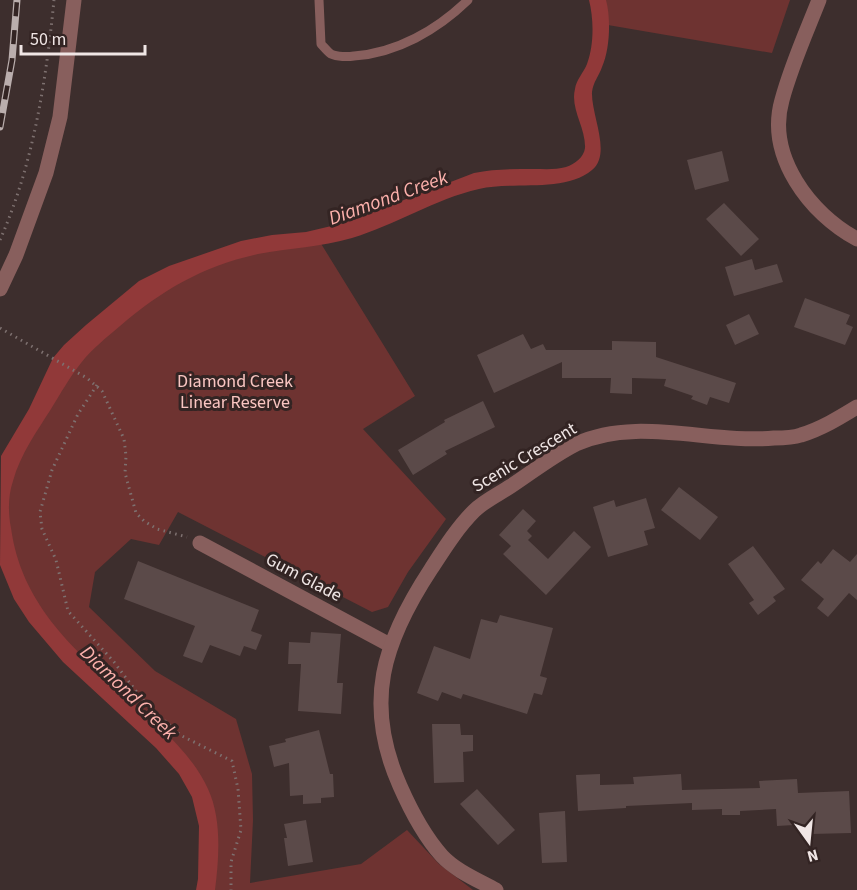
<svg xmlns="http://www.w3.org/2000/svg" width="857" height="890" font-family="'Source Sans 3',sans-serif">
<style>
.green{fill:#6e3331}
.water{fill:#913939}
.building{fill:#5b4a49}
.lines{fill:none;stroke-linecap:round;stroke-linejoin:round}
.path{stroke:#7e7170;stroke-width:3;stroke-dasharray:1.5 4.5;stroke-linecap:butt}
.lane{stroke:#885f5d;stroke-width:9}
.street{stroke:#885f5d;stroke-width:15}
.rail-casing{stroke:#baaead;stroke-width:7}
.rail{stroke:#332423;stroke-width:4.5;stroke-dasharray:14;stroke-linecap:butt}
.labels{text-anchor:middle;stroke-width:6;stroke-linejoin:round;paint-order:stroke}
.park-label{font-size:18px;fill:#f9c5c1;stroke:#332423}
.street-label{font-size:18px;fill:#f0e6e5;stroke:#332423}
.water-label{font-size:20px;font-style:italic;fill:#fdb1ac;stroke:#332423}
</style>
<rect width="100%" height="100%" fill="#3d2e2d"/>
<g class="green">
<path d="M597,0H790L772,53L602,24Z"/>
<path d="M320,242L415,396L363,429L446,519L408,572L388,607L372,612L178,512L159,545L131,539L95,572L89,607L155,671L236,719L252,774L253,820L250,883L361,864L407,830L439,864L473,890H203L205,798L70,658L9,566L1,484L56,374L194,264Z"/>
</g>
<path class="water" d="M589,0H606C611,18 610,49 602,67C599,76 593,82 592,92C591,115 612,154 592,170C565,193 512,181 479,189C435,199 395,225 352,238C321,247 289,248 258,254C203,266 162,290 120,326C107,337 92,349 81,363C69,378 61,393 51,409C37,431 20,455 13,481C8,495 8,513 11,528C21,602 70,646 122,693C153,721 191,751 208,789C222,819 219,858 215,890H196L198,879L199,826L192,797L179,774L156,748L63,662L29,622L14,599L0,565L1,456L29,409L53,358L64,345L86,325L139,281L169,266L241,241L272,235L306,232L344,223L474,173C494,169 513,169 534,169C544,169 556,170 566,167C575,164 584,157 585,148C586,128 570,109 575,89C576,80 584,72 587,64C594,45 594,20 589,0Z"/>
<g class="building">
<path d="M722,151L729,181L695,190L687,160Z"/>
<path d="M724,203L759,239L741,256L706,219Z"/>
<path d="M752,259L755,270L777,264L783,282L734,296L725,267Z"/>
<path d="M805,298L850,315L846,324L853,327L845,345L794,327Z"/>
<path d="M749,314L759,334L735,345L726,325Z"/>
<path d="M523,334L531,349L543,344L546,350H612V341L656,342V357L736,383L729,403L710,397L707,405L691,399L693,396L664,386L666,379L632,378V394L610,393L611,378H562V362L494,393L477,355Z"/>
<path d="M483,401L495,427L445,451L447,454L413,475L398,450L445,422L444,420Z"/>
<path d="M679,487L718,517L700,540L661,510Z"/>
<path d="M646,498L655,528L644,531L648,545L608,557L593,507L614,500L616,507Z"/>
<path d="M523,509L536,521L527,531L532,536L528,540L548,559L574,531L591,547L546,595L503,554L511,546L499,535Z"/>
<path d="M753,546L785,589L773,597L776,601L758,615L749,603L754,600L728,564Z"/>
<path d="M833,549L850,562L857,554V600L849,593L828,617L817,608L824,599L801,580L818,561L821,564Z"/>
<path d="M138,561L259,610L251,631L262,635L256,650L244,646L240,656L210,645L202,663L183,656L195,626L124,599Z"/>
<path d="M500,615L553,628L540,676L547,678L542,695L534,693L527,714L463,694L461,699L442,692L438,701L417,693L434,646L470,659L481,619L497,623Z"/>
<path d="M311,632L341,634L337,683H343L341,714L298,711L301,664H288L289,642L310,643Z"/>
<path d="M432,724H460L461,735H473V751L463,752L464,782L434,783Z"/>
<path d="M319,730L330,774H333L334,797L321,798V803L303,804V795L290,796L289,763L274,767L269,746L286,742L285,739Z"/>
<path d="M600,774V785L634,784L633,777L681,774L682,790L760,788L759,781L797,779L798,793L849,791L851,833L811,834V824L777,826L776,809L740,811V815H722V809L692,810V803L626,806V808L578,811L576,775Z"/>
<path d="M477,789L515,830L498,845L460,804Z"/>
<path d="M565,811L567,862L542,863L539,813Z"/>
<path d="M306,820L313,862L288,866L284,838H287L284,824Z"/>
</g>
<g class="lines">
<g class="path">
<path d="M0,240C33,165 46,82 54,0"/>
<path d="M0,328L87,378L102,391L124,439L126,456L125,473L136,513L144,521L157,529L187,537"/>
<path d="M97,385L78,414L52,470L40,512L42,529L56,560L68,611L114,662L142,699L180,735L232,761L238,789L241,830L231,862V890"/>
</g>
<path class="lane" d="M319,0L321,44C324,47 328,52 331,54C337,57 348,57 354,56C397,53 437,30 468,0"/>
<g class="street">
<path d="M819,0C806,33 791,66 782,100C766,156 810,214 857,239"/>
<path d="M0,289L16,255L46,173L60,117L74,0"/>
<path d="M200,543L390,645"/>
<path d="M496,890C478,880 456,871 442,856C424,836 411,811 400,786C363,703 383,642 431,569C444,549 457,528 474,511C484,501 499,494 511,486C532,472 554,455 576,444C637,416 709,444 774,438C782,438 792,438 801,435C821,429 839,418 857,407"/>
</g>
<g class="rail-casing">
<path id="rail" d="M0,127L12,60L17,0"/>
</g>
<use href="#rail" class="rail"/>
</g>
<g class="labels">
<g class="park-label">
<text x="235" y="387">Diamond Creek<tspan x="235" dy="21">Linear Reserve</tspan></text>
</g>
<g class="street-label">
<text transform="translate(524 457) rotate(-31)" y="6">Scenic Crescent</text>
<text transform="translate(304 577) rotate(28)" y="6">Gum Glade</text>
</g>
<g class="water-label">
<text transform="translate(388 197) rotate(-20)" y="7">Diamond Creek</text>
<text transform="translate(129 692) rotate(44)" y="7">Diamond Creek</text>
</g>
</g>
<g transform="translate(809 842) rotate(165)" stroke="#332423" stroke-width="4.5" paint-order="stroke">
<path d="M0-4.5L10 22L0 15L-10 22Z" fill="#f0e6e5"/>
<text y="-9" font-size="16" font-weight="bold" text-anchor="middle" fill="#f0e6e5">N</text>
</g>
<path d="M21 45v9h124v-9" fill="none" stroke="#f0e6e5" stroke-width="3"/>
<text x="30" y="45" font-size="18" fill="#f0e6e5" stroke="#332423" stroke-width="4.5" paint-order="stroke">50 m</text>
</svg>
